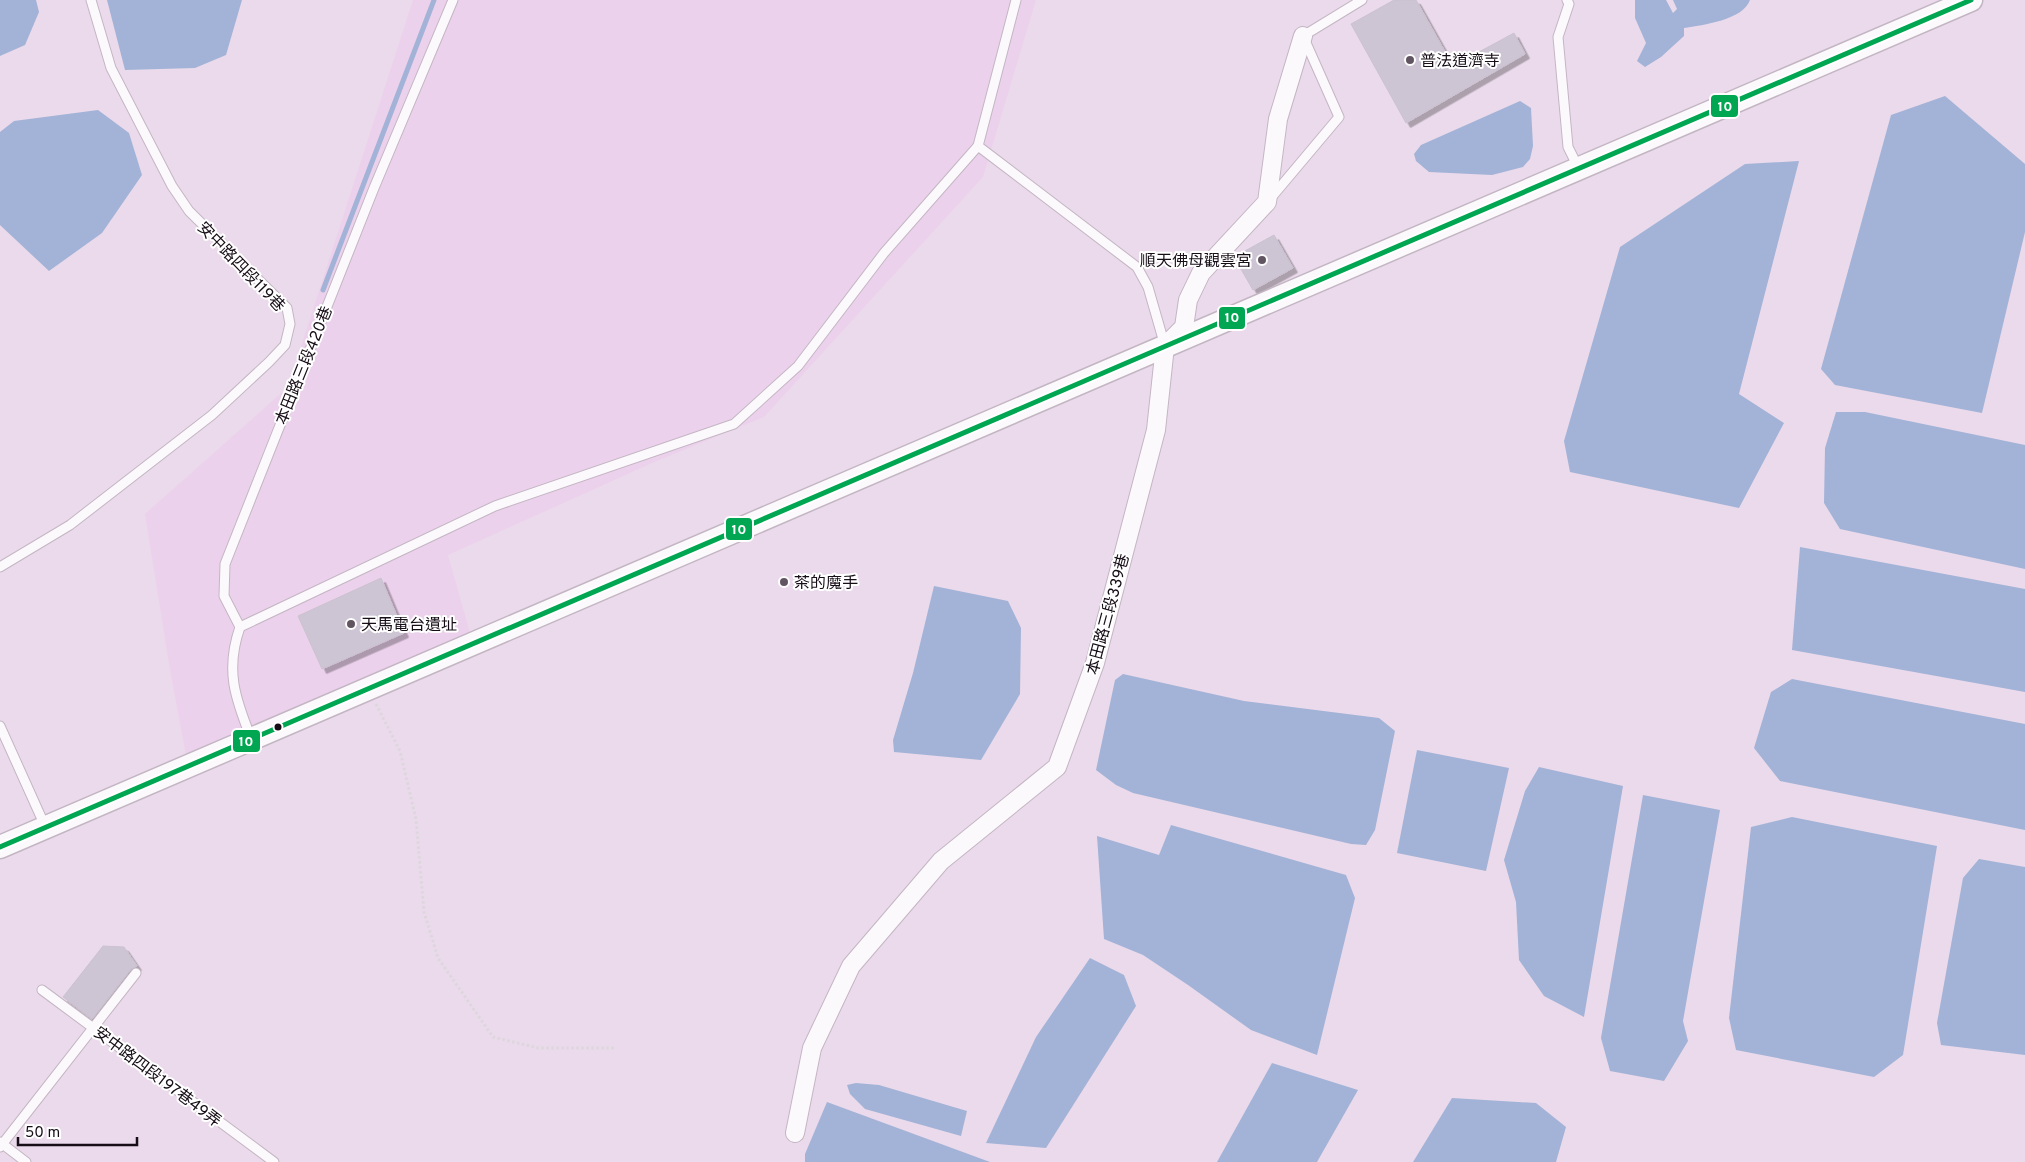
<svg xmlns="http://www.w3.org/2000/svg" width="2025" height="1162" font-family="Overpass,'Noto Sans TC',sans-serif">
<style>
.built{fill:#ecd1ec}
.water{fill:#a2b3d7}
.lines{fill:none;stroke-linecap:round;stroke-linejoin:round}
.stream{stroke:#a2b3d7;stroke-width:5}
.building{fill:#cdc5d3;stroke:#cbc2d0;filter:url(#shadow)}
.service-casing{stroke:#c3b6c3;stroke-width:11}
.minor-casing{stroke:#c3b6c3;stroke-width:20}
.tertiary-casing{stroke:#c3b6c3;stroke-width:25}
.path{stroke:#ddd7dd;stroke-width:3;stroke-dasharray:2.5 2.5;stroke-linecap:butt}
.service{stroke:#fcf9fc;stroke-width:9}
.minor{stroke:#fcf9fc;stroke-width:18}
.tertiary{stroke:#fcf9fc;stroke-width:22}
.bus-1-casing{stroke:#fff;stroke-width:9}
.bus-1{stroke:#00a651;stroke-width:5}
.poi-dot{fill:#615561;stroke:#fff;stroke-width:2}
.bus-dot{fill:#160d16;stroke:#fff;stroke-width:2}
.labels{text-anchor:middle;stroke-width:4;stroke-linejoin:round;paint-order:stroke}
.poi-label{font-size:16px;fill:#160d16;stroke:#fff;text-anchor:start}
.street-label{font-size:16px;fill:#160d16;stroke:#fff}
.line-badge{stroke:#fff;stroke-width:2}
.badge-label{font-size:14px;text-anchor:middle;font-weight:bold;fill:#fff}
</style>
<defs>
<filter id="shadow"><feDropShadow dx="4.5" dy="4.5" stdDeviation="0" flood-color="#0004"/></filter>
</defs>
<rect width="100%" height="100%" fill="#ebdaeb"/>
<path class="built" d="M413,0H1036L983,177L764,417L652,463L448,555L472,640L187,761L169,664L145,514L288,387Z"/>
<g class="water">
<path d="M0,0H36L39,12L25,45L0,56Z"/>
<path d="M107,0H242L226,55L195,68L125,70Z"/>
<path d="M1635,0H1666L1673,13L1677,9L1673,0H1750C1743,20 1703,25 1684,28V36L1661,57L1645,67L1637,61L1646,43L1635,18Z"/>
<path d="M1945,96L2025,164V232L1982,413L1835,385L1821,369L1891,115Z"/>
<path d="M1520,101L1531,108L1533,146L1530,159L1523,167L1492,175L1429,172L1416,161L1414,154L1421,145Z"/>
<path d="M98,110L129,133L142,175L102,233L49,271L0,225V132L14,121Z"/>
<path d="M1799,161L1739,394L1784,423L1739,508L1570,472L1564,441L1620,247L1745,164Z"/>
<path d="M1836,412H1865L2025,445V569L1840,529L1824,503L1825,448Z"/>
<path d="M1800,547L2025,589V692L1792,650Z"/>
<path d="M934,586L1008,601L1021,628L1020,694L981,760L894,752L893,740L913,673Z"/>
<path d="M1123,674L1244,701L1379,718L1395,731L1375,830L1366,845L1351,844L1133,793L1116,785L1096,770L1115,680Z"/>
<path d="M1792,679L2025,724V830L1780,781L1754,748L1771,692Z"/>
<path d="M1417,750L1509,768L1486,871L1397,853Z"/>
<path d="M1539,767L1623,786L1584,1017L1544,996L1519,960L1516,902L1504,860L1525,791Z"/>
<path d="M1643,795L1720,810L1683,1021L1688,1041L1664,1081L1610,1071L1601,1038Z"/>
<path d="M1792,817L1937,846L1903,1055L1874,1077L1736,1050L1729,1018L1751,827Z"/>
<path d="M1171,825L1346,875L1355,898L1317,1055L1251,1030L1188,985L1143,955L1104,939L1097,836L1159,855Z"/>
<path d="M1979,859L2025,867V1055L1941,1045L1937,1023L1963,878Z"/>
<path d="M1090,958L1124,975L1136,1006L1046,1148L986,1143L1036,1037Z"/>
<path d="M1272,1063L1358,1090L1317,1162H1217Z"/>
<path d="M856,1083L879,1085L967,1111L961,1136L865,1109L850,1094L847,1085Z"/>
<path d="M1452,1098L1536,1103L1566,1127L1556,1162H1413Z"/>
<path d="M827,1102L990,1162H805V1154Z"/>
</g>
<g class="lines">
<path class="stream" d="M323,290L434,0"/>
</g>
<g class="building">
<path d="M1394,0H1416L1453,66L1514,33L1525,54L1406,123L1351,24Z"/>
<path d="M1274,235L1293,268L1253,290L1234,257Z"/>
<path d="M381,578L404,633L322,669L298,616Z"/>
<path d="M103,946L124,947L137,966L131,969L92,1019L63,997Z"/>
</g>
<g class="lines">
<g class="service-casing">
<g id="service">
<path d="M1567,0L1569,4L1558,37L1568,147L1579,169"/>
<path d="M978,146L1016,0"/>
<path d="M1270,199L1339,117L1303,36L1362,0"/>
<path d="M0,567L70,525L212,415L269,362L285,345L290,324L287,308L189,211L172,186L111,68L91,0"/>
<path d="M240,627L495,506L734,424L798,366L884,253L978,146L1137,267L1148,287L1165,346"/>
<path d="M0,726L45,826"/>
<path d="M251,738C235,698 225,670 240,627L224,596L225,564L374,188L453,0"/>
<path d="M42,990L274,1162"/>
<path d="M0,1142L26,1162"/>
<path d="M0,1147L136,973"/>
</g>
</g>
<g class="minor-casing">
<path id="minor" d="M795,1133L812,1048L851,966L941,861L1057,767L1095,663L1156,430L1165,346L1184,327L1188,300L1201,273L1267,202L1278,119L1303,36"/>
</g>
<g class="tertiary-casing">
<path id="tertiary" d="M0,847L1971,0"/>
</g>
<path class="path" d="M376,704L400,751L416,819L424,912L438,958L493,1037L538,1048H614"/>
<use href="#service" class="service"/>
<use href="#minor" class="minor"/>
<use href="#tertiary" class="tertiary"/>
<g class="bus-1-casing">
<path id="bus-1" d="M0,847L1971,0"/>
</g>
<use href="#bus-1" class="bus-1"/>
</g>
<g class="poi-dot">
<circle cx="1410" cy="60" r="5"/>
<circle cx="1262" cy="260" r="5"/>
<circle cx="784" cy="582" r="5"/>
<circle cx="351" cy="624" r="5"/>
</g>
<circle class="bus-dot" cx="278" cy="727" r="4.5"/>
<g class="labels">
<g class="poi-label">
<text x="1420" y="66">普法道濟寺</text>
<text x="1252" y="266" text-anchor="end">順天佛母觀雲宮</text>
<text x="794" y="588">茶的魔手</text>
<text x="361" y="630">天馬電台遺址</text>
</g>
<g class="street-label">
<text transform="translate(242 266) rotate(46)" y="6">安中路四段119巷</text>
<text transform="translate(303 365) rotate(-68)" y="6">本田路三段420巷</text>
<text transform="translate(1107 614) rotate(-75)" y="6">本田路三段339巷</text>
<text transform="translate(158 1076) rotate(37)" y="6">安中路四段197巷49弄</text>
</g>
</g>
<g class="line-badge">
<rect x="1710" y="94" width="29" height="24" rx="5" fill="#00a651"/>
<rect x="1218" y="306" width="28" height="24" rx="5" fill="#00a651"/>
<rect x="725" y="517" width="28" height="24" rx="5" fill="#00a651"/>
<rect x="232" y="729" width="29" height="24" rx="5" fill="#00a651"/>
</g>
<g class="badge-label">
<text x="1725" y="111">10</text>
<text x="1232" y="322">10</text>
<text x="739" y="534">10</text>
<text x="246" y="746">10</text>
</g>
<path d="M18 1137v8h119v-8" fill="none" stroke="#160d16" stroke-width="2.5"/>
<text x="25" y="1137" font-size="15" fill="#160d16" stroke="#ffffff" stroke-width="4" paint-order="stroke">50 m</text>
</svg>
